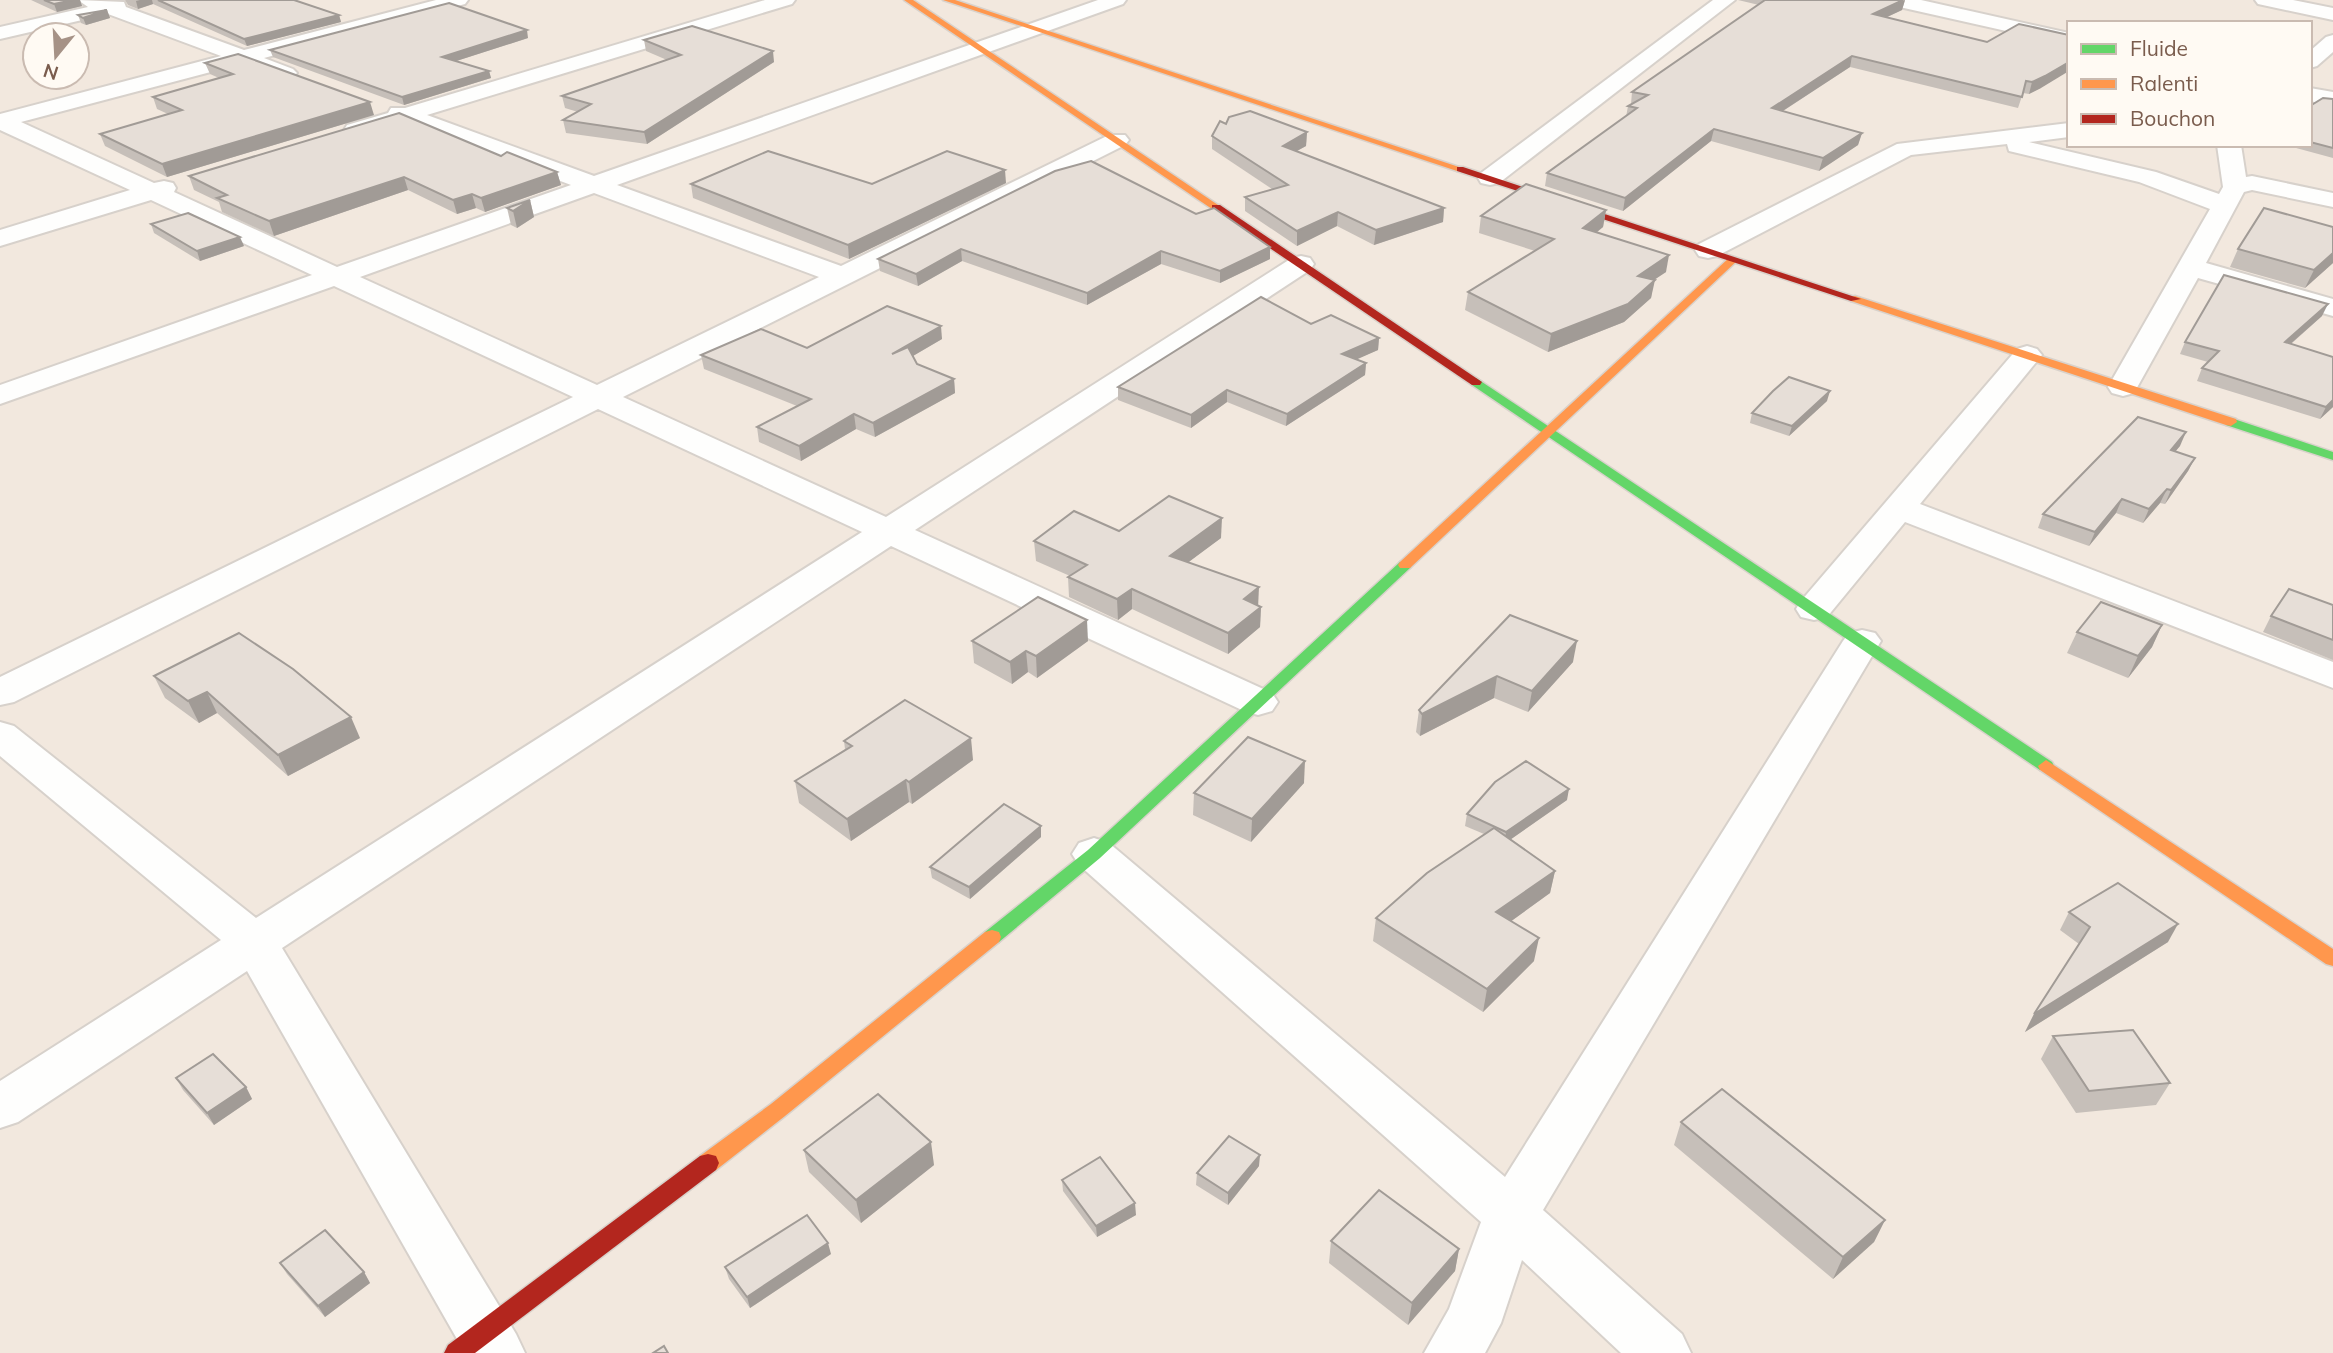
<svg xmlns="http://www.w3.org/2000/svg" width="2333" height="1353" font-family="Mulish,sans-serif">
<style>
.residential{fill:#f2e8de;fill-rule:evenodd}
.lines{fill:none;stroke-linecap:round;stroke-linejoin:round}
.street-casing{stroke:#d7d1cb;stroke-width:4}
.fast-casing{stroke:#d9d2cb;stroke-width:3}
.slow-casing{stroke:#d9d2cb;stroke-width:3}
.jam-casing{stroke:#d9d2cb;stroke-width:3}
.street{fill:#fefefd;fill-rule:evenodd}
.fast{fill:#63d668;fill-rule:evenodd}
.slow{fill:#ff974d;fill-rule:evenodd}
.jam{fill:#b3261e;fill-rule:evenodd}
.wall{fill:#c6bfb9}
.shaded-wall{fill:#a19b96}
.building{fill:#e6ded7;stroke:#a19b96;stroke-width:2}
</style>
<rect width="100%" height="100%" fill="#f9f5f0"/>
<path class="residential" d="M0,0H2333V1353H0ZM2069,23H2310V145H2069ZM35,35H77V77H35Z"/>
<g class="lines">
<g class="street-casing">
<g id="street">
<path d="M78,0L124,2L126,7L244,50L436,0H468L465,4L264,58L293,69L297,73L293,77H279L241,64L21,122L154,183L164,181L173,183L176,188L174,192L337,267L571,185L404,122L355,137L347,135L344,130L347,125L388,113L391,108H405L765,0H795L792,4L427,115L594,176L1098,0H1126L1123,4L617,185L841,266L1109,135H1125L1129,140L1125,145L623,397L886,517L1292,258L1301,256L1310,258L1314,264L1310,270L915,530L1272,693L1278,702L1272,711L1258,715L1244,711L891,546L282,948L516,1334L525,1353H465L247,971L18,1122L0,1128V1081L221,940L0,756V722L14,726L256,918L862,532L598,409L14,702L0,705V677L573,397L334,286L0,404V385L312,275L151,200L0,246V230L130,190L0,130V114L221,56L108,14L0,39V27L88,7ZM594,193L819,277L597,385L360,277Z"/>
<path d="M1713,0H1735L1499,183L1490,185L1481,183L1478,178L1481,173Z"/>
<path d="M1885,0H1921L2069,33V45L1895,6Z"/>
<path d="M2255,0H2293L2333,8V20L2258,4Z"/>
<path d="M2333,35V52L2317,66L2310,68V51L2326,37Z"/>
<path d="M2310,88L2333,92V106L2310,101Z"/>
<path d="M2069,123V137L2029,142L2156,172L2219,194L2223,187L2217,145H2241L2246,177L2252,176L2333,193V207L2252,190L2244,192L2206,263L2333,299V316L2198,278L2134,393L2123,396L2112,393L2108,387L2210,209L2139,182L2009,151L2007,144L1911,155L1717,256L1708,258L1699,256L1695,250L1699,244L1897,144Z"/>
<path d="M2027,346L2037,349L2042,355L1920,504L2333,662V688L1905,522L1827,617L1814,620L1801,617L1796,609L1801,601L2017,349Z"/>
<path d="M1862,630L1875,633L1881,641L1543,1210L1682,1334L1691,1353H1621L1522,1260L1501,1323L1485,1353H1424L1449,1309L1481,1222L1079,865L1072,854L1079,843L1094,838L1109,843L1505,1177L1843,641L1849,633Z"/>
</g>
</g>
<g class="fast-casing">
<g id="fast">
<path d="M1476,378L2052,762L2054,766L2052,770H2040L1472,385L1470,382Z"/>
<path d="M2231,418L2333,452V460L2226,425L2225,422Z"/>
<path d="M1405,561L1412,565L1410,568L1100,858L999,942L992,944L985,942L983,937L985,932L1088,850L1400,562Z"/>
</g>
</g>
<g class="slow-casing">
<g id="slow">
<path d="M904,0H913L1221,207L1212,209Z"/>
<path d="M943,0H955L1465,169L1457,171Z"/>
<path d="M1730,257L1739,259L1410,568H1400L1398,565L1400,562Z"/>
<path d="M1855,296L2236,419L2237,422L2231,426L2226,425L1851,301V297Z"/>
<path d="M2046,760L2333,949V966L2326,964L2040,770L2038,766Z"/>
<path d="M992,930L999,932L1001,937L999,942L785,1116L716,1170L708,1172L700,1170L697,1163L700,1156L771,1104L985,932Z"/>
</g>
</g>
<g class="jam-casing">
<g id="jam">
<path d="M1457,167H1463L1861,299L1851,301L1457,171Z"/>
<path d="M1212,205H1220L1482,382L1480,385H1472L1212,209Z"/>
<path d="M708,1154L716,1156L719,1163L716,1170L475,1353H444L448,1345L700,1156Z"/>
</g>
</g>
<use href="#street" class="street"/>
<use href="#fast" class="fast"/>
<use href="#slow" class="slow"/>
<use href="#jam" class="jam"/>
</g>
<g class="wall">
<path d="M31,0H80L82,6L57,12Z"/>
<path d="M125,0H294L339,15L341,22L247,46L153,4L138,9L128,5Z"/>
<path d="M1738,0H1905L1902,10L1887,17L1987,42L2041,88L2029,94L2023,93L2018,108L1850,67L1783,111L1862,133L1858,145L1819,171L1711,141L1623,211L1545,186L1547,173L1626,117L1628,106L1631,104L1632,92L1759,5Z"/>
<path d="M107,10L110,18L86,25L81,23L78,15Z"/>
<path d="M528,38L456,61L489,71L491,78L404,105L273,57L270,50Z"/>
<path d="M644,40L774,62L647,144L566,133L563,120L578,112L565,108L562,96L667,60L646,51Z"/>
<path d="M205,63L374,115L167,177L105,146L100,134L168,114L157,109L153,97L219,78L210,74Z"/>
<path d="M2333,99V158L2285,145H2310V106Z"/>
<path d="M1226,124L1307,132L1306,146L1297,151L1444,208L1443,222L1374,245L1337,226L1297,246L1245,211V197L1272,189L1212,149V136Z"/>
<path d="M501,156L557,172L561,185L485,212L476,208L457,214L408,190L274,236L222,212L219,202L194,190L189,176Z"/>
<path d="M1055,171L1270,259L1220,283L1161,264L1087,305L962,261L918,286L880,271L878,259Z"/>
<path d="M1006,183L849,259L693,198L691,184Z"/>
<path d="M530,200L534,217L517,228L511,225L507,208Z"/>
<path d="M1606,210L1603,227L1597,232L1666,272L1654,280L1651,298L1624,322L1548,352L1465,310L1468,292L1535,251L1479,233L1481,216Z"/>
<path d="M151,224L244,246L200,261L154,233Z"/>
<path d="M2333,227V263L2305,288L2230,267L2238,249Z"/>
<path d="M2322,316L2291,344L2333,407L2320,419L2197,381L2202,368L2208,362L2180,354L2185,342Z"/>
<path d="M1311,324L1379,338L1378,350L1356,359L1366,363L1365,375L1286,426L1227,402L1191,428L1118,400V387Z"/>
<path d="M942,339L913,356L917,364L954,379L955,393L875,437L856,429L801,461L759,442L757,427L797,406L704,369L701,355Z"/>
<path d="M1827,401L1789,436L1750,423L1752,413Z"/>
<path d="M2180,446L2175,451L2195,458L2188,471L2165,504L2160,503L2143,523L2116,513L2089,546L2038,528L2043,514Z"/>
<path d="M1119,531L1221,538L1188,562L1261,607L1260,627L1228,654L1132,609L1118,620L1069,597L1068,577L1070,576L1036,561L1034,541Z"/>
<path d="M2333,605V660L2263,632L2271,616Z"/>
<path d="M1510,615L1573,662L1528,712L1494,698L1420,736L1416,732L1419,710Z"/>
<path d="M2162,625L2152,647L2128,678L2067,653L2077,632Z"/>
<path d="M972,641H1088L1037,678L1028,672L1012,684L974,663Z"/>
<path d="M154,676L360,738L288,776L217,713L199,723L165,698Z"/>
<path d="M844,741L973,760L912,804L909,802L851,841L799,803L795,781L845,749Z"/>
<path d="M1304,783L1251,842L1193,815L1194,793Z"/>
<path d="M1567,800L1511,839L1555,871L1550,893L1511,921L1534,961L1483,1012L1373,941L1376,918L1484,834L1465,826L1467,814Z"/>
<path d="M1041,826V837L970,899L932,878L930,867Z"/>
<path d="M2069,912L2168,942L2025,1032L2034,1014L2079,944L2060,930Z"/>
<path d="M2053,1036L2170,1083L2156,1105L2076,1113L2041,1059Z"/>
<path d="M176,1078L246,1087L252,1099L214,1125L183,1090Z"/>
<path d="M1681,1122L1885,1220L1874,1242L1833,1279L1674,1145Z"/>
<path d="M804,1150L934,1165L861,1223L809,1172Z"/>
<path d="M1259,1166L1228,1205L1196,1185L1197,1173Z"/>
<path d="M1062,1180L1136,1215L1097,1237L1063,1191Z"/>
<path d="M1331,1241L1459,1249L1455,1271L1408,1325L1329,1263Z"/>
<path d="M831,1254L750,1308L729,1279L725,1267Z"/>
<path d="M280,1263L364,1272L370,1283L325,1317L287,1274Z"/>
</g>
<g class="shaded-wall">
<path d="M73,0H80L82,6L57,12L54,4Z"/>
<path d="M140,0H152L153,4L138,9L136,1Z"/>
<path d="M1905,0L1902,10L1870,25L1873,14Z"/>
<path d="M107,10L110,18L86,25L83,18Z"/>
<path d="M339,15L341,22L247,46L244,39Z"/>
<path d="M527,30L528,38L444,65L442,57Z"/>
<path d="M773,51L774,62L647,144L644,132Z"/>
<path d="M1852,56L1850,67L1769,120L1772,108Z"/>
<path d="M2069,62V71L2041,88L2029,94L2032,82Z"/>
<path d="M489,71L491,78L404,105L402,97Z"/>
<path d="M370,102L374,115L167,177L162,164Z"/>
<path d="M1714,129L1711,141L1623,211L1625,198Z"/>
<path d="M1307,132L1306,146L1282,159L1283,146Z"/>
<path d="M1862,133L1858,145L1819,171L1823,158Z"/>
<path d="M1005,170L1006,183L849,259L848,245Z"/>
<path d="M557,172L561,185L485,212L481,198Z"/>
<path d="M404,177L408,190L274,236L269,221Z"/>
<path d="M472,194L476,208L457,214L453,200Z"/>
<path d="M530,200L534,217L517,228L513,211Z"/>
<path d="M1444,208L1443,222L1374,245L1376,230Z"/>
<path d="M1606,210L1603,227L1581,245L1583,228Z"/>
<path d="M1338,212L1337,226L1297,246V231Z"/>
<path d="M240,237L244,246L200,261L197,251Z"/>
<path d="M1270,247V259L1220,283V271Z"/>
<path d="M961,249L962,261L918,286L916,274Z"/>
<path d="M1161,251V264L1087,305V293Z"/>
<path d="M2333,253V263L2305,288L2314,270Z"/>
<path d="M1669,255L1666,272L1634,293L1638,276Z"/>
<path d="M1655,280L1651,298L1624,322L1548,352L1551,334Z"/>
<path d="M2328,304L2322,316L2279,354L2285,342Z"/>
<path d="M941,326L942,339L894,367L892,354Z"/>
<path d="M1379,338L1378,350L1342,366V354Z"/>
<path d="M1366,363L1365,375L1286,426L1287,414Z"/>
<path d="M954,379L955,393L875,437L873,423Z"/>
<path d="M1227,390V402L1191,428V415Z"/>
<path d="M1830,391L1827,401L1789,436L1792,426Z"/>
<path d="M2333,400V407L2320,419L2326,407Z"/>
<path d="M854,414L856,429L801,461L799,446Z"/>
<path d="M2186,432L2180,446L2165,464L2171,450Z"/>
<path d="M2195,458L2188,471L2165,504L2171,490Z"/>
<path d="M2167,489L2160,503L2143,523L2149,509Z"/>
<path d="M2122,499L2116,513L2089,546L2095,532Z"/>
<path d="M1222,518L1221,538L1170,576V556Z"/>
<path d="M1259,587L1258,608L1244,599Z"/>
<path d="M1132,589V609L1118,620L1117,599Z"/>
<path d="M1261,607L1260,627L1228,654V633Z"/>
<path d="M1087,620L1088,641L1037,678L1036,656Z"/>
<path d="M2162,625L2152,647L2128,678L2138,656Z"/>
<path d="M1577,641L1573,662L1528,712L1532,691Z"/>
<path d="M1026,651L1028,672L1012,684L1010,662Z"/>
<path d="M1497,676L1494,698L1420,736L1422,714Z"/>
<path d="M207,692L217,713L199,723L188,701Z"/>
<path d="M351,717L360,738L288,776L278,755Z"/>
<path d="M971,738L973,760L912,804L909,782Z"/>
<path d="M1305,761L1304,783L1251,842L1252,819Z"/>
<path d="M906,780L909,802L851,841L847,819Z"/>
<path d="M1569,789L1567,800L1504,844L1506,832Z"/>
<path d="M1041,826V837L970,899L969,887Z"/>
<path d="M1555,871L1550,893L1492,935L1496,912Z"/>
<path d="M2178,924L2168,942L2025,1032L2034,1014Z"/>
<path d="M1539,938L1534,961L1483,1012L1487,989Z"/>
<path d="M246,1087L252,1099L214,1125L207,1113Z"/>
<path d="M931,1142L934,1165L861,1223L856,1200Z"/>
<path d="M1260,1155L1259,1166L1228,1205V1193Z"/>
<path d="M1135,1203L1136,1215L1097,1237L1096,1226Z"/>
<path d="M1885,1220L1874,1242L1833,1279L1843,1257Z"/>
<path d="M828,1243L831,1254L750,1308L747,1297Z"/>
<path d="M1459,1249L1455,1271L1408,1325L1412,1303Z"/>
<path d="M364,1272L370,1283L325,1317L318,1306Z"/>
</g>
<g class="building">
<path d="M44,0H73L54,4Z"/>
<path d="M158,0H294L339,15L244,39Z"/>
<path d="M1765,0H1903L1873,14L1987,42L2019,24L2069,35V62L2045,76L2032,82L2026,81L2022,97L1852,56L1772,108L1862,133L1823,158L1714,129L1625,198L1547,173L1637,108L1628,106L1648,95L1632,92Z"/>
<path d="M449,3L527,30L442,57L489,71L402,97L270,50Z"/>
<path d="M107,10L83,18L78,15Z"/>
<path d="M692,26L773,51L644,132L563,120L591,104L562,96L681,55L644,40Z"/>
<path d="M238,54L370,102L162,164L100,134L182,110L153,97L233,74L205,63Z"/>
<path d="M2323,98L2333,99V148L2310,142V106Z"/>
<path d="M1250,111L1307,132L1283,146L1444,208L1376,230L1338,212L1297,231L1245,197L1288,185L1212,136L1220,121L1226,124L1229,117Z"/>
<path d="M399,113L501,156L507,152L557,172L481,198L472,194L453,200L404,177L269,221L217,198L227,195L189,176Z"/>
<path d="M768,151L872,184L947,151L1005,170L848,245L691,184Z"/>
<path d="M1091,161L1196,214L1214,208L1270,247L1220,271L1161,251L1087,293L961,249L916,274L878,259L1055,171Z"/>
<path d="M1526,184L1606,210L1583,228L1669,255L1638,276L1655,280L1628,304L1551,334L1468,292L1554,239L1481,216Z"/>
<path d="M530,200L513,211L507,208Z"/>
<path d="M2264,208L2333,227V253L2314,270L2238,249Z"/>
<path d="M188,213L240,237L197,251L151,224Z"/>
<path d="M2224,275L2328,304L2285,342L2333,357V400L2326,407L2202,368L2219,351L2185,342Z"/>
<path d="M1261,297L1311,324L1331,315L1379,338L1342,354L1366,363L1287,414L1227,390L1191,415L1118,387Z"/>
<path d="M887,306L941,326L892,354L908,347L917,364L954,379L873,423L854,414L799,446L757,427L811,399L701,355L761,329L807,348Z"/>
<path d="M1789,377L1830,391L1792,426L1752,413L1773,391Z"/>
<path d="M2138,417L2186,432L2171,450L2195,458L2171,490L2167,489L2149,509L2122,499L2095,532L2043,514Z"/>
<path d="M1169,496L1222,518L1170,556L1259,587L1244,599L1261,607L1228,633L1132,589L1117,599L1068,577L1087,565L1034,541L1074,511L1119,531Z"/>
<path d="M2289,589L2333,605V640L2271,616Z"/>
<path d="M1038,597L1087,620L1036,656L1026,651L1010,662L972,641Z"/>
<path d="M2101,602L2162,625L2138,656L2077,632Z"/>
<path d="M1510,615L1577,641L1532,691L1497,676L1422,714L1419,710Z"/>
<path d="M239,633L293,669L351,717L278,755L207,692L188,701L154,676Z"/>
<path d="M905,700L971,738L909,782L906,780L847,819L795,781L852,746L844,741Z"/>
<path d="M1248,737L1305,761L1252,819L1194,793Z"/>
<path d="M1526,761L1569,789L1506,832L1467,814L1495,782Z"/>
<path d="M1004,804L1041,826L969,887L930,867Z"/>
<path d="M1494,828L1555,871L1496,912L1539,938L1487,989L1376,918L1427,873Z"/>
<path d="M2118,883L2178,924L2034,1014L2090,927L2069,912Z"/>
<path d="M2133,1030L2170,1083L2089,1091L2053,1036Z"/>
<path d="M213,1054L246,1087L207,1113L176,1078Z"/>
<path d="M1722,1089L1885,1220L1843,1257L1681,1122Z"/>
<path d="M878,1094L931,1142L856,1200L804,1150Z"/>
<path d="M1229,1136L1260,1155L1228,1193L1197,1173Z"/>
<path d="M1100,1157L1135,1203L1096,1226L1062,1180Z"/>
<path d="M1379,1190L1459,1249L1412,1303L1331,1241Z"/>
<path d="M807,1215L828,1243L747,1297L725,1267Z"/>
<path d="M325,1230L364,1272L318,1306L280,1263Z"/>
<path d="M664,1346L668,1353H653Z"/>
</g>
<rect x="2067" y="21" width="245" height="126" fill="#fffaf3" stroke="#cabbb1" stroke-width="2"/>
<rect x="2081" y="44" width="35" height="10" fill="#63d668" stroke="#cabbb1" stroke-width="2"/>
<text x="2130" y="56" font-size="21" fill="#7a5c4d">Fluide</text>
<rect x="2081" y="79" width="35" height="10" fill="#ff974d" stroke="#cabbb1" stroke-width="2"/>
<text x="2130" y="91" font-size="21" fill="#7a5c4d">Ralenti</text>
<rect x="2081" y="114" width="35" height="10" fill="#b3261e" stroke="#cabbb1" stroke-width="2"/>
<text x="2130" y="126" font-size="21" fill="#7a5c4d">Bouchon</text>
<g transform="translate(56 56) rotate(198)"><circle r="33" fill="#fffaf3" stroke="#cabbb1" stroke-width="2"/>
<path d="M0-5L12 26L0 18L-12 26Z" fill="#a69286"/>
<text y="-10" font-size="19" font-weight="bold" text-anchor="middle" fill="#7a5c4d">N</text>
</g>
</svg>
